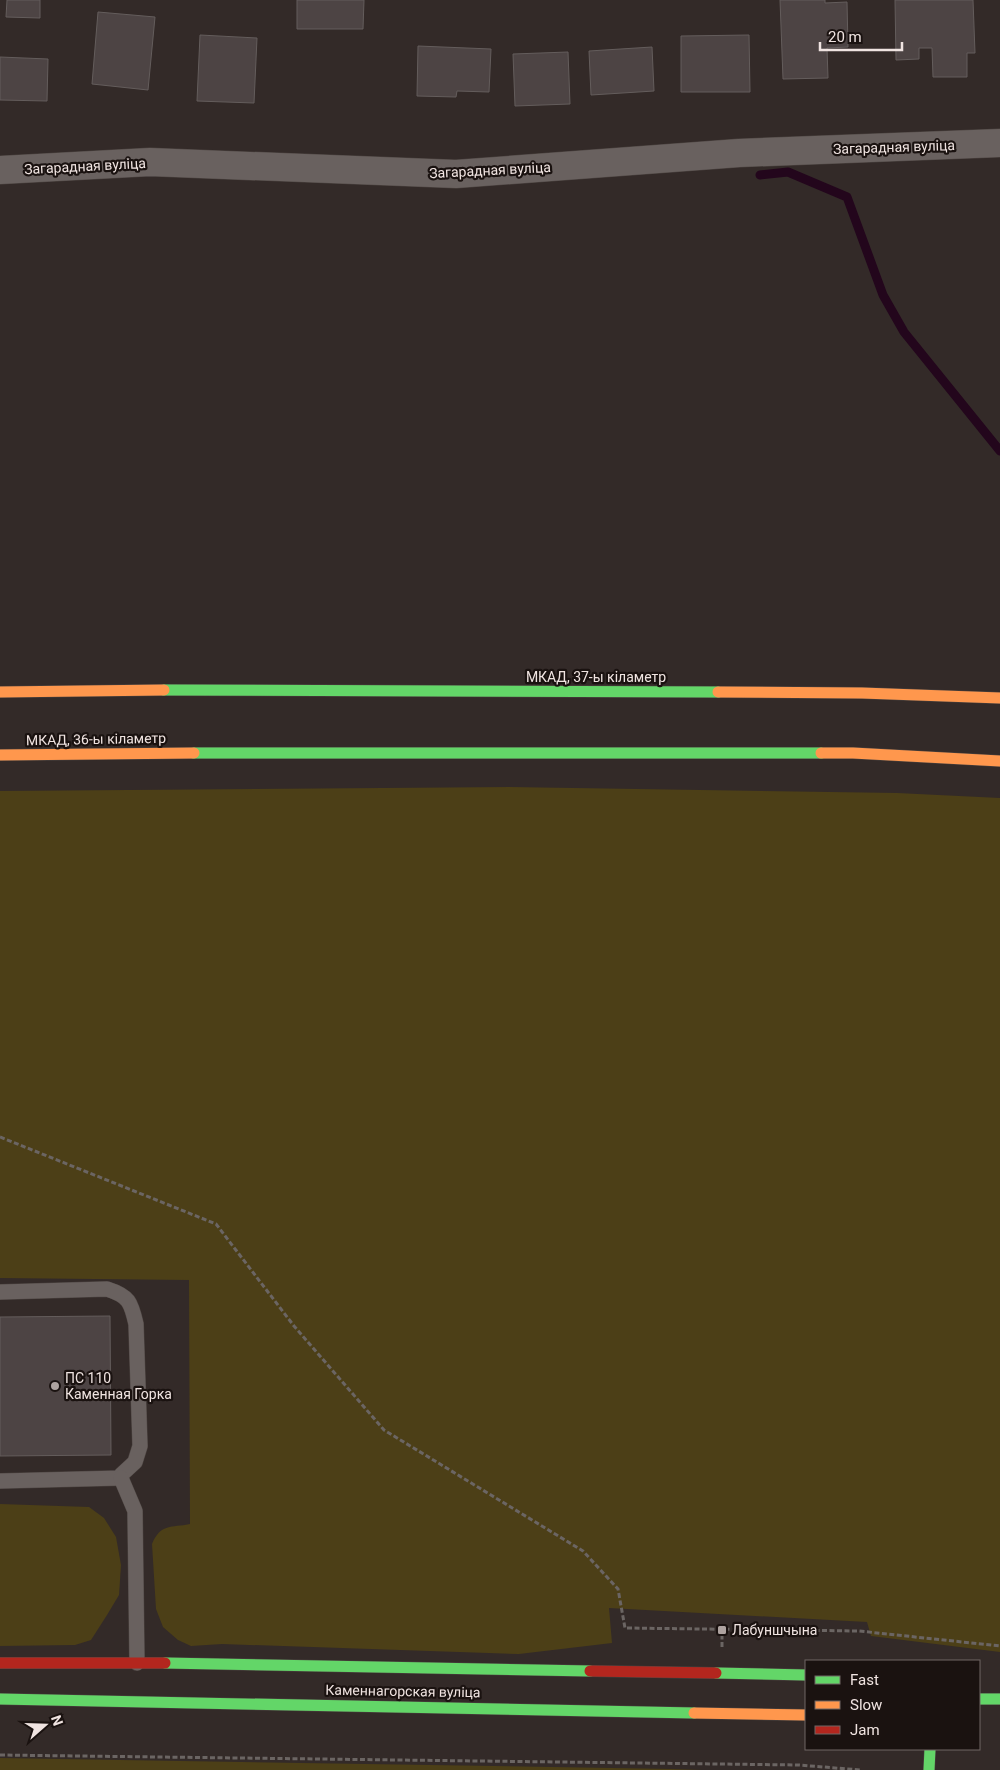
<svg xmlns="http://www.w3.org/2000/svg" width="1000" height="1770" font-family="Roboto,sans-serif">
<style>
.green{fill:#4c3f17}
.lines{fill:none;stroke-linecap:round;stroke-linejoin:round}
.stream{stroke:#23061c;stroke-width:9}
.building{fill:#4d4444;stroke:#645d5c}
.lane-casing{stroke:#4e4643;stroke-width:16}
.street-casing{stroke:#4e4643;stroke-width:29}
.fast-casing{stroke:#4e4643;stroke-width:12}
.slow-casing{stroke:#4e4643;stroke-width:12}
.jam-casing{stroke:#4e4643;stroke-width:12}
.path{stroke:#6b6563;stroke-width:3;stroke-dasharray:5 2.5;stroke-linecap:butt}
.lane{stroke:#69615f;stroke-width:15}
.street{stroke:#69615f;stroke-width:28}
.fast{stroke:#63d668;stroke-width:11}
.slow{stroke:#ff974d;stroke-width:11}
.jam{stroke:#b3261e;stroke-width:11}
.poi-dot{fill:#aea3a0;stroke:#1a1210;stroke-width:2}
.labels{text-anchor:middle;stroke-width:4.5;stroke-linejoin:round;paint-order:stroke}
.street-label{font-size:14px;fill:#f0e4e1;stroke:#1a1210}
.poi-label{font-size:14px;fill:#f0e4e1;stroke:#1a1210;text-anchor:start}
</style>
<rect width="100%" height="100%" fill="#332a28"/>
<g class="green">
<path d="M510,787L897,793L1000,798V1652L871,1636L867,1622L609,1608L612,1643L519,1654L222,1644L191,1646L178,1640L163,1627L156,1609L152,1544C161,1523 171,1528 190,1524L189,1280L0,1278V791Z"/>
<path d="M0,1504L89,1507L104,1518L116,1537L121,1565L119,1595L107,1615L91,1640L75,1645L0,1646Z"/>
<path d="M0,1758L672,1769L702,1770H0Z"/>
</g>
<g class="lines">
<path class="stream" d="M760,175L788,172L847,197L883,295L904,332L1000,451"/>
</g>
<g class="building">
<path d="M7,0H40V18L6,17Z"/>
<path d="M297,0H364L363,29H297Z"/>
<path d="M780,0H825V3L847,2L848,47L827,48L828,78L783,79Z"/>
<path d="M895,0H973L975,53H967V77H933L932,48H919V59L896,60Z"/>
<path d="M98,12L155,17L148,90L92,84Z"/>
<path d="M200,35L257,38L254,103L197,101Z"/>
<path d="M749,35L750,92H681V36Z"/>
<path d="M418,46L491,49L489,92L457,91L456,97L417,96Z"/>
<path d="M652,47L654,91L591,95L589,51Z"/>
<path d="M568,52L570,104L515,106L513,54Z"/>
<path d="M0,57L48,59L47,101L0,100Z"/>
<path d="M110,1316L111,1455L0,1456V1317Z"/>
</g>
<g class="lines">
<g class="lane-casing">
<g id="lane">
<path d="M0,1292L107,1289C129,1296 131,1302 136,1324L140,1446L135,1462L121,1475V1478L0,1481"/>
<path d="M121,1478L135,1511L137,1663"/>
</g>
</g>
<g class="street-casing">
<path id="street" d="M0,170L150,162L456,174L739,153L1000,143"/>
</g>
<g class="fast-casing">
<g id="fast">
<path d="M164,690L718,692"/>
<path d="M194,753H821"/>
<path d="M165,1663L590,1671"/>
<path d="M716,1673L806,1675"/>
<path d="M0,1699L694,1713"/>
<path d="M979,1699H1000"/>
<path d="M929,1770L930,1749"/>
</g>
</g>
<g class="slow-casing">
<g id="slow">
<path d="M0,692L164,690"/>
<path d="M718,692L862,693L1000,698"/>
<path d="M821,753H853L1000,761"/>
<path d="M0,755L194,753"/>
<path d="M694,1713L806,1715"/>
</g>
</g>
<g class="jam-casing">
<g id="jam">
<path d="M0,1663H165"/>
<path d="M590,1671L716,1673"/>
</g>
</g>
<g class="path">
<path d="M0,1137L216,1224L294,1326L384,1430L583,1551L618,1589L625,1628L859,1631L1000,1646"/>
<path d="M722,1647V1630"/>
<path d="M0,1755L799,1765L860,1770"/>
</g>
<use href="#lane" class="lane"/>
<use href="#street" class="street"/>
<use href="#fast" class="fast"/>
<use href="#slow" class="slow"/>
<use href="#jam" class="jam"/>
</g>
<g class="poi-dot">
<circle cx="55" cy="1386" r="5"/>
<rect x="717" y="1625" width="10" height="10" rx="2.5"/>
</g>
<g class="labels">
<g class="street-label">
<text transform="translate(894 147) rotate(-2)" y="5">Загарадная вуліца</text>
<text transform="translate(85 166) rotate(-3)" y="5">Загарадная вуліца</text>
<text transform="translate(490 170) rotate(-3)" y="5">Загарадная вуліца</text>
<text x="596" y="682">МКАД, 37-ы кіламетр</text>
<text transform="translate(96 739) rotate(-1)" y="5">МКАД, 36-ы кіламетр</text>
<text transform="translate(403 1691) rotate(1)" y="5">Каменнагорская вуліца</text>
</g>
<g class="poi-label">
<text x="65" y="1383">ПС 110<tspan x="65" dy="16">Каменная Горка</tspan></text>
<text x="732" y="1635">Лабуншчына</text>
</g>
</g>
<rect x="805" y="1660" width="175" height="90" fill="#1a1210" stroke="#706664"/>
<rect x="815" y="1676" width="25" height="8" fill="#63d668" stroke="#706664"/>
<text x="850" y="1685" font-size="15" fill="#f0e4e1">Fast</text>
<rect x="815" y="1701" width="25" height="8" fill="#ff974d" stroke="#706664"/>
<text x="850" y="1710" font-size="15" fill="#f0e4e1">Slow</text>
<rect x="815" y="1726" width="25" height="8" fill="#b3261e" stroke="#706664"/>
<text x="850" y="1735" font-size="15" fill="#f0e4e1">Jam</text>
<g transform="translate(45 1725) rotate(70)" stroke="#1a1210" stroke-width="4" paint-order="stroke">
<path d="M0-4L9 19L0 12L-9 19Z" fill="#f0e4e1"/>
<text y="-8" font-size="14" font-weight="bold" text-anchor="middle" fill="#f0e4e1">N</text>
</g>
<path d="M820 42v8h82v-8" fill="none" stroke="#f0e4e1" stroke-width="2.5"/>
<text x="828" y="42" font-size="15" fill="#f0e4e1" stroke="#1a1210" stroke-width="4" paint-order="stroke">20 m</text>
</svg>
